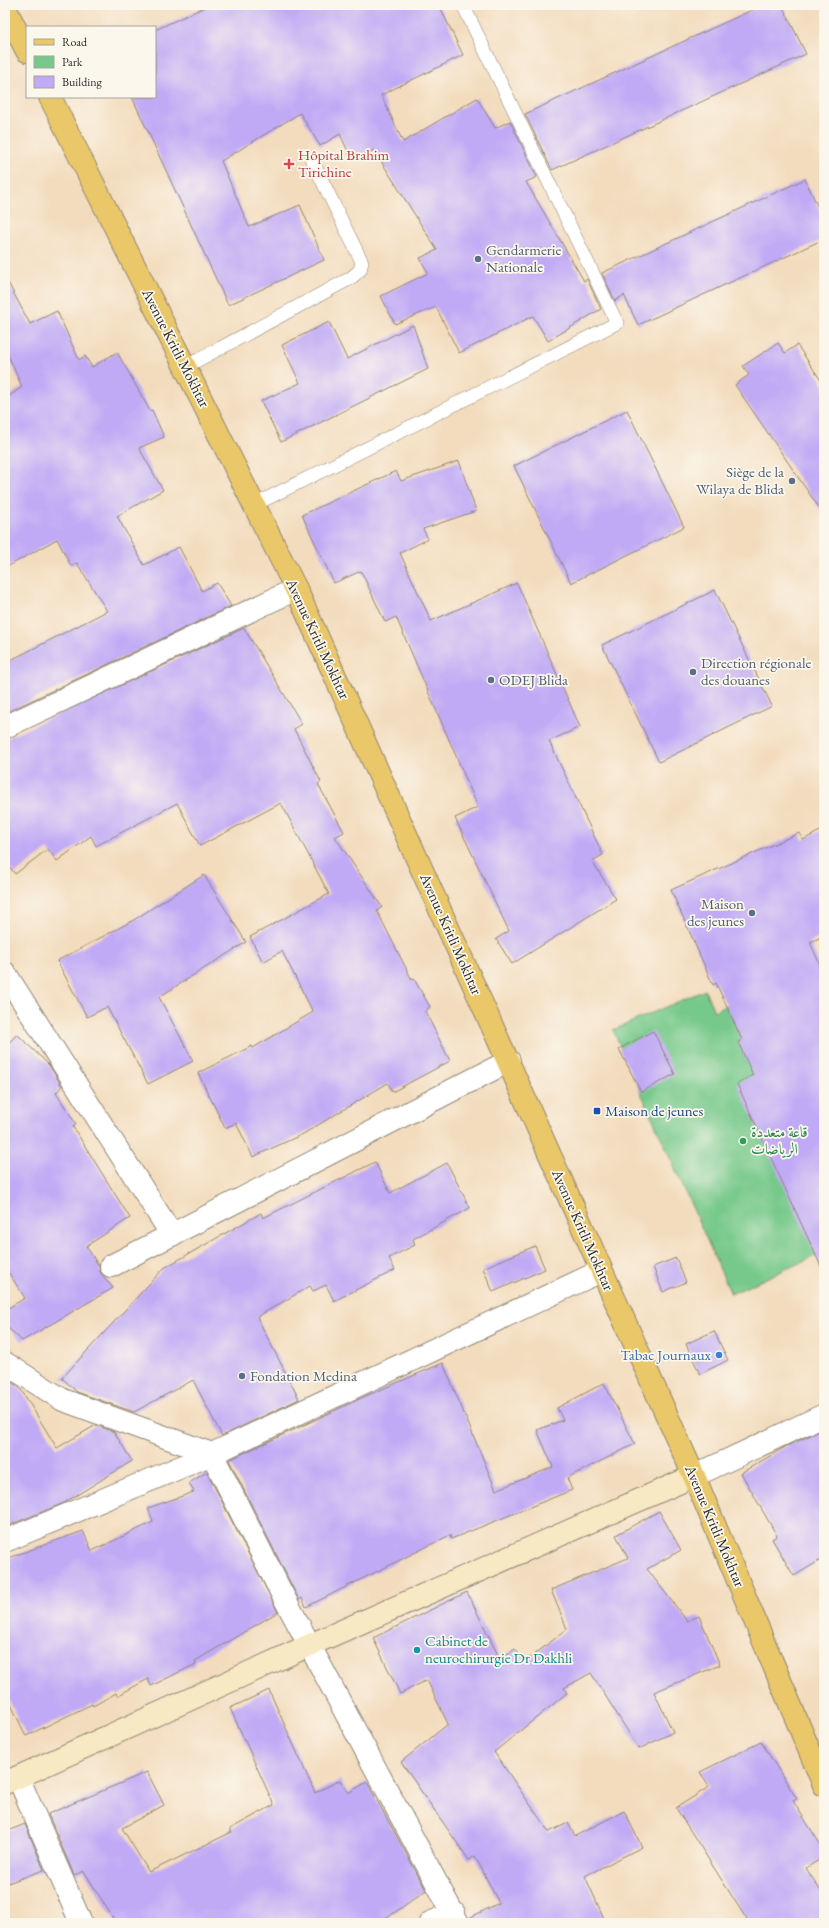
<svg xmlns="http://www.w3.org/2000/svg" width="829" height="1928" font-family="'EB Garamond',Amiri,serif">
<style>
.green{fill:#77c98b;stroke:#517a5b}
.building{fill:#c1aaf5}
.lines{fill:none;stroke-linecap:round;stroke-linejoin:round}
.service-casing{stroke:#8f8474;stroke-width:14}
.minor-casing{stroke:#8f8474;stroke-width:24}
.secondary-casing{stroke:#8f8474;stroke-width:24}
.primary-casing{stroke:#8f8474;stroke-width:24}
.service{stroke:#fff;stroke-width:13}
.minor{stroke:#fff;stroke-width:22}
.secondary{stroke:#f7e9c3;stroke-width:22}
.primary{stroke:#eac769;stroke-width:22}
.health-dot{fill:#e0444e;stroke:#fbf7ec;stroke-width:1.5}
.service-dot{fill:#5c6f8a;stroke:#fbf7ec;stroke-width:1.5}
.transit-dot{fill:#1a4fb4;stroke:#fbf7ec;stroke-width:1.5}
.leisure-dot{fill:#2e9e5b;stroke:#fbf7ec;stroke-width:1.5}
.shop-dot{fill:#3f7fe0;stroke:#fbf7ec;stroke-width:1.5}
.culture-dot{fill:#0f9aa8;stroke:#fbf7ec;stroke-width:1.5}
.labels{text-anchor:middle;stroke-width:3.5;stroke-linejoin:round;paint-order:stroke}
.health-label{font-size:15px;fill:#be3a42;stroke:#fbf7ec;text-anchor:start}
.service-label{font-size:15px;fill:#4e5e75;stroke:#fbf7ec;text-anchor:start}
.street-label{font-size:15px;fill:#2b2b2b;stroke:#fbf7ec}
.transit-label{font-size:15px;fill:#164399;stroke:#fbf7ec;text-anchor:start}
.leisure-label{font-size:15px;fill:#27864d;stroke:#fbf7ec;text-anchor:start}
.shop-label{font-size:15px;fill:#366cbe;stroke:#fbf7ec;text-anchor:end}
.culture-label{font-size:15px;fill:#0d838f;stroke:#fbf7ec;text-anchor:start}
</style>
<rect width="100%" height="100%" fill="#fbf7ec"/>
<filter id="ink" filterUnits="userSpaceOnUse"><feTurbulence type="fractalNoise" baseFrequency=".025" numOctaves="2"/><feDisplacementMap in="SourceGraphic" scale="8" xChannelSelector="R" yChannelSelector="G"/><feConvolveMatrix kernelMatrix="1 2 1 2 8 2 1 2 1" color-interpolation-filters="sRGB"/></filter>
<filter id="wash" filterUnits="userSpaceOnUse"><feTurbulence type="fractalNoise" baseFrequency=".012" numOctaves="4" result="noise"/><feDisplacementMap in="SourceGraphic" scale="16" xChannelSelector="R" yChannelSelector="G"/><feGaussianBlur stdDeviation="0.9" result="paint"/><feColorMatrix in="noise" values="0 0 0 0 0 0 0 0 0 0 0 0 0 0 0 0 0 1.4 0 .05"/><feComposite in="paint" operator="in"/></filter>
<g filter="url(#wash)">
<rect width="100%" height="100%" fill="#f3dcbd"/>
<path class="green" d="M824,960V1252L731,1294L613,1030L705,990L714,1011Z"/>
<g id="blocks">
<g class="building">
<path d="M209,5H439L463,55L381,95L403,142L477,98L495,128L510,121L537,177L526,182L584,281L587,279L601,309L548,341L533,316L459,353L436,307L395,324L381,296L428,273L420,258L437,250L374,150L352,160L340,134L320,146L300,113L221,161L249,227L300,205L324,260L228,305L132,97H155V30Z"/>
<path d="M763,5H782L806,54L552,170L525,114Z"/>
<path d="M805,179L824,220V239L638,325L624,295L615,301L602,273Z"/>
<path d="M5,277L30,324L57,311L79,360L85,356L92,367L117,352L150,411L152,410L164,437L139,448L163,490L117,516L144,565L179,547L202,591L217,583L231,606L5,713V663L107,611L77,563L71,566L57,539L5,568V399L22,387L5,348Z"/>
<path d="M329,322L347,359L413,325L428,369L281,442L261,401L300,383L282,345Z"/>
<path d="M778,343L785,353L797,345L824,385V515L735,385L749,375L743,366Z"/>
<path d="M627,410L684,527L571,583L514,466Z"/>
<path d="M459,461L476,511L423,529L428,539L400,553L431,621L517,583L580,727L549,741L603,855L592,861L616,899L512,964L496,939L509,931L455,818L478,807L396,617L385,622L361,571L334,583L302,515L396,471L401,481Z"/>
<path d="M715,590L772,706L659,762L602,645Z"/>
<path d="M244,628L302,724L294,729L321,782L318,784L344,832L335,837L382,907L377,911L412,980L414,979L430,1007L425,1011L450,1061L392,1092L388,1083L303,1134L253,1157L236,1123L225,1128L198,1073L252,1046L253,1048L313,1012L282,951L263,962L250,937L329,894L281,803L200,846L177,803L96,846L91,836L57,861L48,849L15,874L5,861V739Z"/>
<path d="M824,829V936L810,942L824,974V1273L737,1084L753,1075L738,1042L742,1040L716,983L713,985L671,890L799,833L803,840Z"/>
<path d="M204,875L246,942L159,997L193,1061L148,1084L107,1007L87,1017L57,961L132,921Z"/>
<path d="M653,1031L675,1074L641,1092L619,1049Z"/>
<path d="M17,1034L49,1065L62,1086L56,1093L76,1124L73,1127L130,1218L86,1246L99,1266L100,1272L113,1288L22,1341L5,1325V1310L25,1298L5,1267V1047Z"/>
<path d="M375,1162L390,1193L447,1163L470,1208L413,1239L415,1245L389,1258L395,1270L334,1301L326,1285L313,1291L310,1286L257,1317L299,1399L222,1436L193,1380L134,1412L77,1392L62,1378L164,1268L261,1213L263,1218Z"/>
<path d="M535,1246L545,1269L493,1292L483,1268Z"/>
<path d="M676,1258L686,1282L663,1292L653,1267Z"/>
<path d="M714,1331L728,1360L700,1374L686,1344Z"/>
<path d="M443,1363L496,1490L553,1467L537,1430L563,1420L557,1408L604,1383L635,1444L567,1478L572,1490L451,1539L450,1535L306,1607L302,1598L299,1600L229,1460L366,1396Z"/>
<path d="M5,1378L20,1388L57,1448L96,1425L114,1432L132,1461L64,1503L5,1527Z"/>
<path d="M824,1429V1558L794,1576L772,1539L777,1536L741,1473L785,1447Z"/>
<path d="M207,1472L278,1612L195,1661L196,1664L151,1686L148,1679L117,1696L116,1693L93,1706L92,1704L26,1736L5,1692V1559L83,1531L92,1551L153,1522L148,1508L194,1492L189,1483Z"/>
<path d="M659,1511L681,1550L647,1569L687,1621L699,1616L720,1665L654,1692L673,1732L639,1749L591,1673L564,1688L567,1693L494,1752L549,1832L568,1823L575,1836L624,1811L642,1847L585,1876L606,1923H470L469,1918L499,1903L475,1856L469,1860L401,1762L448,1724L427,1680L400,1694L373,1638L467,1592L500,1659L515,1649L525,1662L567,1629L551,1590L628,1558L616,1535Z"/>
<path d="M269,1690L315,1793L340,1780L348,1793L367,1782L426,1890L394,1913L376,1923H116L84,1871L74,1875L48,1814L147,1772L164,1805L122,1828L149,1872L232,1832L230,1829L274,1805L230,1708Z"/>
<path d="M761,1742L797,1799L793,1801L824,1850V1857L806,1868L824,1896V1923H749L676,1808L709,1787L700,1772Z"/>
<path d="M25,1824L44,1870L5,1884V1832Z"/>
</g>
</g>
</g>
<g filter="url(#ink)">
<use href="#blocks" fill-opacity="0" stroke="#8f8474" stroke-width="1"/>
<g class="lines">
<g class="service-casing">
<g id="service">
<path d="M185,367L351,278L360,270L362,262L311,158"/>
<path d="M254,505L617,323L463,5"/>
</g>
</g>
<g class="minor-casing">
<g id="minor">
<path d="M5,727L296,589"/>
<path d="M5,973L172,1235"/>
<path d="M111,1266L509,1061"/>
<path d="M5,1363L63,1400L212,1454L280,1590L458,1923"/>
<path d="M694,1476L824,1415"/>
<path d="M5,1541L212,1454L601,1271"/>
<path d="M18,1777L81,1923"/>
<path d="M430,1923L454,1913"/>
</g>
</g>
<g class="secondary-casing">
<path id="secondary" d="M5,1783L310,1645L694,1476"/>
</g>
<g class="primary-casing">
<g id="primary">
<path d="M5,8L27,51"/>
<path d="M50,97L296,589L694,1476L824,1785"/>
</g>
</g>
<use href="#service" class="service"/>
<use href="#minor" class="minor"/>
<use href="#secondary" class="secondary"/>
<use href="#primary" class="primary"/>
</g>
</g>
<path class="health-dot" d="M287 158h4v4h4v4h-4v4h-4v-4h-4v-4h4z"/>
<g class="service-dot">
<circle cx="478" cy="259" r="4"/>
<circle cx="792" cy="481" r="4"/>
<circle cx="693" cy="672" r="4"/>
<circle cx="491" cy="680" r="4"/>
<circle cx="752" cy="913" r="4"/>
<circle cx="242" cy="1376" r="4"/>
</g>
<rect class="transit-dot" x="593" y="1107" width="8" height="8" rx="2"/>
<circle class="leisure-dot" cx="743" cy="1141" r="4"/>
<circle class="shop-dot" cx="719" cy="1355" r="4"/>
<circle class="culture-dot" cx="417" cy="1650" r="4"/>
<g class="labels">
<g class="health-label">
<text x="298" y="160">Hôpital Brahim<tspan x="298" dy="17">Tirichine</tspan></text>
</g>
<g class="service-label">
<text x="486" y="255">Gendarmerie<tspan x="486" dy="17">Nationale</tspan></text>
<text x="784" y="477" text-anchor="end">Siège de la<tspan x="784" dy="17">Wilaya de Blida</tspan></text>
<text x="701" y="668">Direction régionale<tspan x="701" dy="17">des douanes</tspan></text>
<text x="499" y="685">ODEJ Blida</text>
<text x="744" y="909" text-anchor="end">Maison<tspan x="744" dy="17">des jeunes</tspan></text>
<text x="250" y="1381">Fondation Medina</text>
</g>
<g class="street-label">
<text transform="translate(176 348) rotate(63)" y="5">Avenue Kritli Mokhtar</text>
<text transform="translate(318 639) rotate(65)" y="5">Avenue Kritli Mokhtar</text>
<text transform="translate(451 934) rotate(66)" y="5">Avenue Kritli Mokhtar</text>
<text transform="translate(583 1230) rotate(66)" y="5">Avenue Kritli Mokhtar</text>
<text transform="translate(715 1526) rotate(67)" y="5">Avenue Kritli Mokhtar</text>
</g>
<g class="transit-label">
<text x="605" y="1116">Maison de jeunes</text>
</g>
<g class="leisure-label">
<text x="751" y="1137">قاعة متعددة<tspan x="751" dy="17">الرياضات</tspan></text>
</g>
<g class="shop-label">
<text x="711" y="1360">Tabac Journaux</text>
</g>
<g class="culture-label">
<text x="425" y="1646">Cabinet de<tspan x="425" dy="17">neurochirurgie Dr Dakhli</tspan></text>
</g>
</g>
<rect width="829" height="1928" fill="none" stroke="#fbf7ec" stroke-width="20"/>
<rect x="26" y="26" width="130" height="72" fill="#fbf7ec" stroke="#a8a59f"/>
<rect x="34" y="39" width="20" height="6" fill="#eac769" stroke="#a8a59f"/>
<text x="62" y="46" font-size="12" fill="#2b2b2b">Road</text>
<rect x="34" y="56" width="20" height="12" fill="#77c98b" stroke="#a8a59f"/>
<text x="62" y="66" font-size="12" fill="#2b2b2b">Park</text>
<rect x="34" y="76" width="20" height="12" fill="#c1aaf5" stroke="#a8a59f"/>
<text x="62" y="86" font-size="12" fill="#2b2b2b">Building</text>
</svg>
